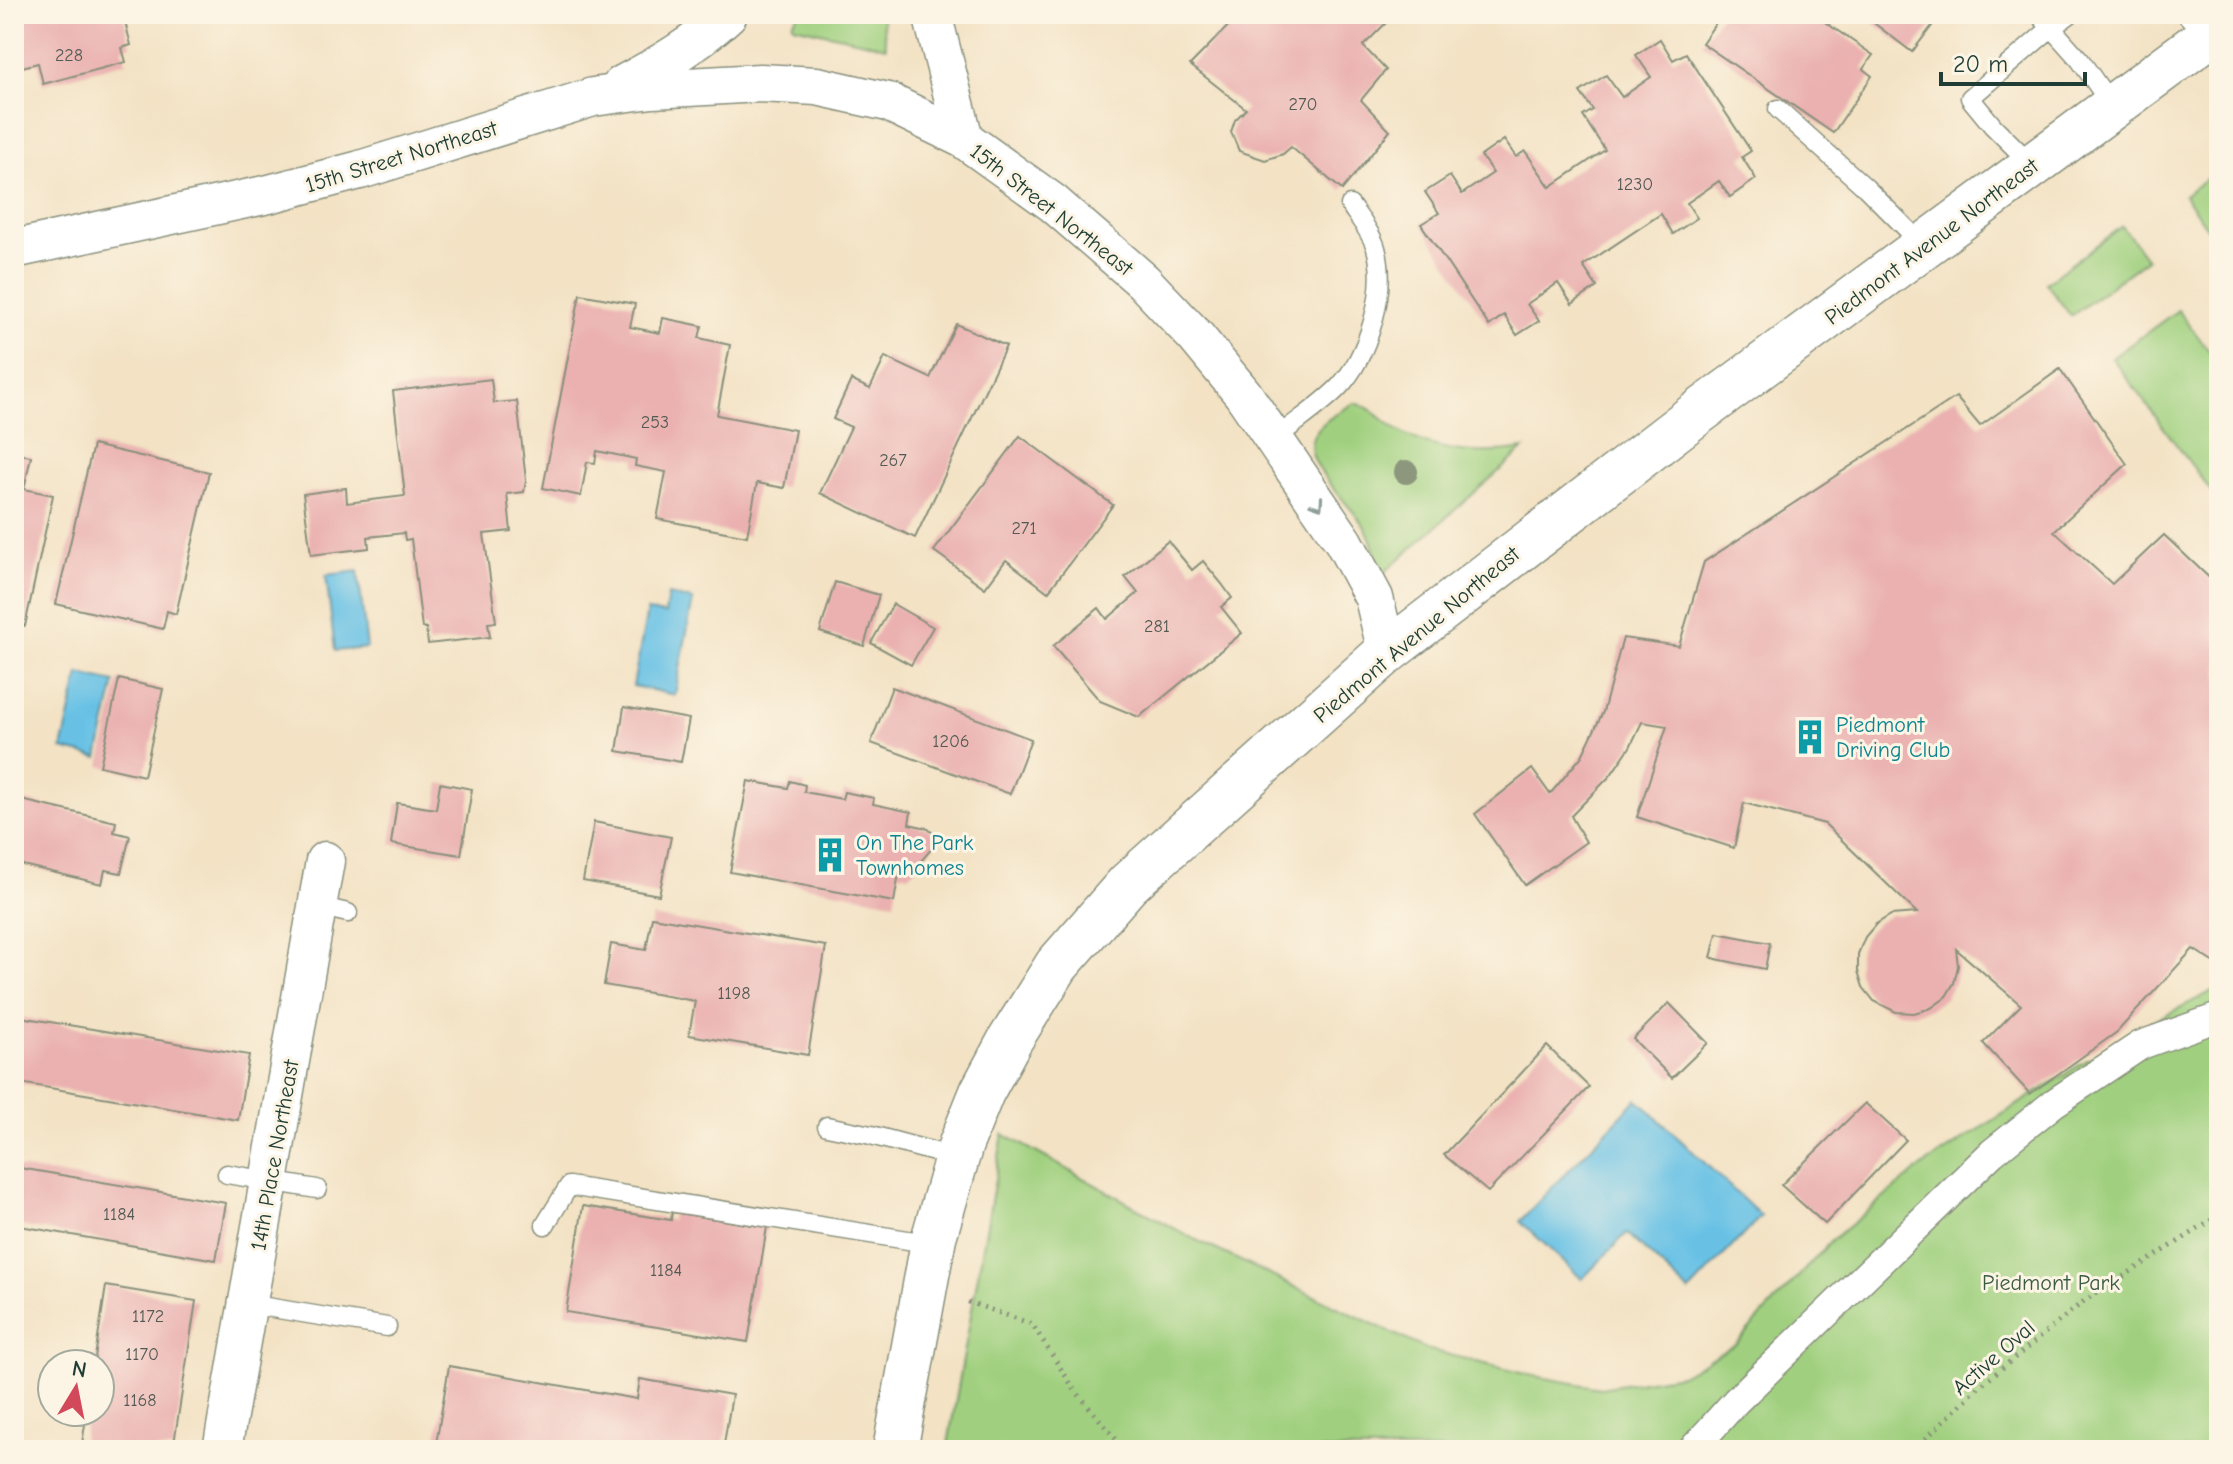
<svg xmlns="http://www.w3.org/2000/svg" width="2233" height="1464" font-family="'Comic Neue',sans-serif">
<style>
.green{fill:#a0d07f;stroke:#60865a;stroke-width:2}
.water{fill:#68c1e5;stroke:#447f8c;stroke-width:2}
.building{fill:#eab1b0}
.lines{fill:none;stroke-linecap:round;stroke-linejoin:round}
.service-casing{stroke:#89907c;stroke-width:21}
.pedestrian-casing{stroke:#89907c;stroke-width:31}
.minor-casing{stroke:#89907c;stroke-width:41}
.secondary-casing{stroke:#89907c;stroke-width:47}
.path{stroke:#89907c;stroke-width:5;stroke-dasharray:2 6;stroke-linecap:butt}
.service{stroke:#fff;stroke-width:18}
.pedestrian{stroke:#fff;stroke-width:28}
.minor{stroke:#fff;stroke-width:38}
.secondary{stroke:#fff;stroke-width:44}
.tree{fill:#8d977d}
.oneway{stroke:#8f9e9a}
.labels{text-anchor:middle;stroke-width:6;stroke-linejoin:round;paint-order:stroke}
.number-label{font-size:18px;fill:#525a53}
.street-label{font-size:22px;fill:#1f3d34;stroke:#fcf5e5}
.culture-label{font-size:22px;fill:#0d838f;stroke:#fcf5e5;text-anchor:start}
.park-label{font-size:22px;fill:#395a43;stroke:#fcf5e5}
</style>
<rect width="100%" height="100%" fill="#fcf5e5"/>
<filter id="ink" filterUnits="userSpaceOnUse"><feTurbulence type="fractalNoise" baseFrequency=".0125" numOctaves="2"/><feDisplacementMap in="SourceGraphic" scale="16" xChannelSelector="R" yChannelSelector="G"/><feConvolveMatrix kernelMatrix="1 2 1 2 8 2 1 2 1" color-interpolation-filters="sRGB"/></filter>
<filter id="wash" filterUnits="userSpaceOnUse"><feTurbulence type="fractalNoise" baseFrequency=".006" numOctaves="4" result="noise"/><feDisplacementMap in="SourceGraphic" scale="32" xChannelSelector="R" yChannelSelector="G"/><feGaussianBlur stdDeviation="1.8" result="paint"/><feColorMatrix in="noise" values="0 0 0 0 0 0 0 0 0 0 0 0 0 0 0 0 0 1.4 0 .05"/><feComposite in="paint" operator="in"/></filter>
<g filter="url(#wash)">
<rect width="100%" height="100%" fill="#f3e2c4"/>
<g class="green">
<path d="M799,14H882L886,47L794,26L792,23Z"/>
<path d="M2219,170V245L2184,195Z"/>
<path d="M2122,226L2147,259L2071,316L2046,283Z"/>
<path d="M2178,310L2219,364V490L2213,494L2112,358Z"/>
<path d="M1354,403C1370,405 1382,420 1396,429C1435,453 1480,456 1524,449L1379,577C1377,561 1374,543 1366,529C1353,506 1304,466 1312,440C1316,424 1341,411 1354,403Z"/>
<path d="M2219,988V1450H947L1003,1134L1192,1238L1426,1349L1529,1375L1600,1388L1681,1375L1736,1344L1833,1239L1924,1165L2129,1033Z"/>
</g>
<g class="water">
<path d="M358,571L367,648L335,651L326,575Z"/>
<path d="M668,595L693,600L675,695L633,686L647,611L665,614Z"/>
<path d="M79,674L115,682L98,758L62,749Z"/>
<path d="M1637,1099L1761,1216L1689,1292L1627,1233L1582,1279L1520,1221Z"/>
</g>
<g id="blocks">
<g class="building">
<path d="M14,14H123L131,45L122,48L126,62L43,84L38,63L14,69Z"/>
<path d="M1240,14H1395L1363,46L1386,70L1361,100L1390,131L1342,190L1291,147L1283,154L1265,160L1239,151L1231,132L1235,120L1246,109L1190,65Z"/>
<path d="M1722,14H1813L1873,55L1863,69L1872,76L1833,133L1702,43Z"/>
<path d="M1862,14H1941L1912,52Z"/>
<path d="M1660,39L1673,60L1686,53L1751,151L1742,157L1756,179L1730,197L1719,181L1687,203L1697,218L1673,234L1661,214L1583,266L1597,287L1572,304L1558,283L1527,304L1539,321L1517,335L1504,315L1489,326L1421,224L1439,213L1425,192L1450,176L1462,194L1493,173L1481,156L1504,140L1516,157L1525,151L1550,187L1605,150L1583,116L1593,110L1580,92L1606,75L1622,97L1651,77L1636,55Z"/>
<path d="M580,294L635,304L630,327L660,333L663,318L702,326L699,338L730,345L717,415L795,430L784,488L757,483L747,536L657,519L666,472L635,466L636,459L597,451L595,463L587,462L581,496L543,488Z"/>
<path d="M956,324L1006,346L915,538L820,493L851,427L833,419L851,380L870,389L885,357L930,378Z"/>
<path d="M2060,369L2127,464L2054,531L2112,584L2164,535L2219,587V958L2215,963L2193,949L2117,1032L2030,1094L1983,1043L2021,1005L1956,949L1958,966L1954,983L1945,998L1931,1008L1914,1013L1896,1012L1874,1001L1863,987L1858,971V954L1865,937L1876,924L1891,915L1917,913L1825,824L1744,803L1734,848L1637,817L1667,726L1642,722L1630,747L1610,776L1571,816L1586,842L1525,885L1475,814L1532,769L1550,794L1582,756L1603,712L1623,638L1679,646L1704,562L1956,397L1980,426Z"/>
<path d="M491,379L494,403L517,401L526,481L524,492L507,494L511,531L484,534L496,622L488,623L490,637L428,644L426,628H422L411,539L405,540L404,533L368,537L369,548L311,555L303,494L346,488L347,503L405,496L393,391Z"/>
<path d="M1020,436L1113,505L1048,592L1006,560L985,588L934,551Z"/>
<path d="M93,445L209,472L176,614L167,611L163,629L56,604Z"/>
<path d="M14,453L31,456L24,489L53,495L25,626L14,624Z"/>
<path d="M1168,541L1192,570L1203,561L1222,584L1232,598L1221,607L1242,633L1139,717L1100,701L1053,646L1099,608L1107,619L1138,593L1125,577Z"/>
<path d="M835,582L879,595L864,646L820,632Z"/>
<path d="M893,604L933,627L911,665L871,643Z"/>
<path d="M119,679L163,689L144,776L100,766Z"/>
<path d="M892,687L1031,739L1010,794L871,743Z"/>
<path d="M624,707L689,719L681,762L617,751Z"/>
<path d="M748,781L788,788L790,781L805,785L804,792L842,799L844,792L874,798L873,804L911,812L909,824L927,828L940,839L909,875L899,873L894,902L730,872Z"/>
<path d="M440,783L472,789L461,855L391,844L397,803L436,809Z"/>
<path d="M17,799L116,822L114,832L130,836L121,873L105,870L102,884L14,863V813Z"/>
<path d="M594,822L671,837L659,895L583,881Z"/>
<path d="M652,917L826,946L808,1055L689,1035L695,1001L604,985L611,944L646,950Z"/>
<path d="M1717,933L1770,943L1765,969L1711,958Z"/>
<path d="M1669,1003L1708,1043L1672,1078L1633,1039Z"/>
<path d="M14,1016L249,1055L238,1120L14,1082Z"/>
<path d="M1547,1046L1589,1087L1488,1192L1444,1155Z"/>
<path d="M1865,1103L1906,1140L1825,1224L1781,1185Z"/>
<path d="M14,1167L226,1203L216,1260L14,1225Z"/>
<path d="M583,1206L671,1220L672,1212L767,1227L748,1342L566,1312Z"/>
<path d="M106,1286L196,1301L173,1450H81L87,1412H100V1364H94Z"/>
<path d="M449,1366L637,1399L640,1379L732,1395L723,1450H435Z"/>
</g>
</g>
</g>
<g filter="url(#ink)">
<use href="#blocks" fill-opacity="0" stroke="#89907c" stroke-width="2"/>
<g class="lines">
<g class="service-casing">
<g id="service">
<path d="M2039,14L2080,60L2112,106"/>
<path d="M2186,14L2207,37"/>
<path d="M1778,109L1866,188L1924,246"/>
<path d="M2032,165L1993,126L1970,98L2051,28L2070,14"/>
<path d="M1275,439C1295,422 1319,407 1338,388C1368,357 1388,290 1376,248C1371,232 1359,218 1350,205"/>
<path d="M317,906L348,913"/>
<path d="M827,1126L871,1135L957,1158"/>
<path d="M227,1174L317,1189"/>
<path d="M545,1225L569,1186L933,1244"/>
<path d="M248,1304L387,1327"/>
</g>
</g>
<g class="pedestrian-casing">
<path id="pedestrian" d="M1692,1450L1736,1401L1992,1153L2054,1103L2141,1045L2219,1017"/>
</g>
<g class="minor-casing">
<g id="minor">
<path d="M932,14L964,139"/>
<path d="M622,85C660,65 696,44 728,14"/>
<path d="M14,249L269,194L360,170L593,97L652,89L760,83L817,86L888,102L964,139L1053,203L1143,281L1196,337L1243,394L1344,542L1374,598L1387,652"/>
<path d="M222,1450L325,861"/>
</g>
</g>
<g class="secondary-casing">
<path id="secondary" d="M895,1450L934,1237L961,1144L982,1092L1010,1040L1057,965L1128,884L1387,652L1691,418L2219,28"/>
</g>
<g class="path">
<path d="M968,1302L1032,1324L1074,1389L1125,1450"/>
<path d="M1914,1450L1979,1387L2084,1301L2219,1216"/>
</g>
<use href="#service" class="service"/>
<use href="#pedestrian" class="pedestrian"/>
<use href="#minor" class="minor"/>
<use href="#secondary" class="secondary"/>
</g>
<circle class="tree" cx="1406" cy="472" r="12"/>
<defs><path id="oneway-chevron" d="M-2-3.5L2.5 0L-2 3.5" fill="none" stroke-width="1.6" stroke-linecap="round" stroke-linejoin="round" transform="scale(2)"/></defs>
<use class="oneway" href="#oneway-chevron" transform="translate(1318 504) rotate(56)"/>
</g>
<defs>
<g id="building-bare" transform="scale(2.76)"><path d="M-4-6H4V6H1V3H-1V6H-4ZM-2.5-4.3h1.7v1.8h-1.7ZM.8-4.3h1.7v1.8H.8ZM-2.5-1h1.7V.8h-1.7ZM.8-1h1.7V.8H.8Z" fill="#0f9aa8" stroke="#fcf5e5" stroke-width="2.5" paint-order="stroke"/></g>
</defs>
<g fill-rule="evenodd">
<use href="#building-bare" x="1810" y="737"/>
<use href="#building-bare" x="830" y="855"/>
</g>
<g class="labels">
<g class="number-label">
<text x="69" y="61">228</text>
<text x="1303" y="110">270</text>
<text x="1635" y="190">1230</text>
<text x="655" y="428">253</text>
<text x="893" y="466">267</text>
<text x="1024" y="534">271</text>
<text x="1157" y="632">281</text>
<text x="951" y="747">1206</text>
<text x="734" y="999">1198</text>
<text x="119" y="1220">1184</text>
<text x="666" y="1276">1184</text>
<text x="148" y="1322">1172</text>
<text x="142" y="1360">1170</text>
<text x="140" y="1406">1168</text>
</g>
<g class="street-label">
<text transform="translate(401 156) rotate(-17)" y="8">15th Street Northeast</text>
<text transform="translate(1052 209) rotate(38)" y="8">15th Street Northeast</text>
<text transform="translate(1931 241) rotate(-37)" y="8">Piedmont Avenue Northeast</text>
<text transform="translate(1416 634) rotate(-40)" y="8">Piedmont Avenue Northeast</text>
<text transform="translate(274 1155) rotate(-80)" y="8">14th Place Northeast</text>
<text transform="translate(1993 1357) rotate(-41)" y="8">Active Oval</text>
</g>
<g class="culture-label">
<text x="1836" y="732">Piedmont<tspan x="1836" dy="25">Driving Club</tspan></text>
<text x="856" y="850">On The Park<tspan x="856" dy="25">Townhomes</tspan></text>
</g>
<g class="park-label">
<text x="2051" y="1290">Piedmont Park</text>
</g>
</g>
<rect width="2233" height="1464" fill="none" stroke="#fcf5e5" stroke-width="48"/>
<g transform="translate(76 1388) rotate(10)"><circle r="38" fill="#fcf5e5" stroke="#a4ab9e" stroke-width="2"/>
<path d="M0-6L14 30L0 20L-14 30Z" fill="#d1495b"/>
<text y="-12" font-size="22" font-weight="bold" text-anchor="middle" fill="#1f3d34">N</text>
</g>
<path d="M1941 72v12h144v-12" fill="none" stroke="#1f3d34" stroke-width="4"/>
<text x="1953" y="72" font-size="24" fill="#1f3d34" stroke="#fcf5e5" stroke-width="6" paint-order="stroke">20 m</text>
</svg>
